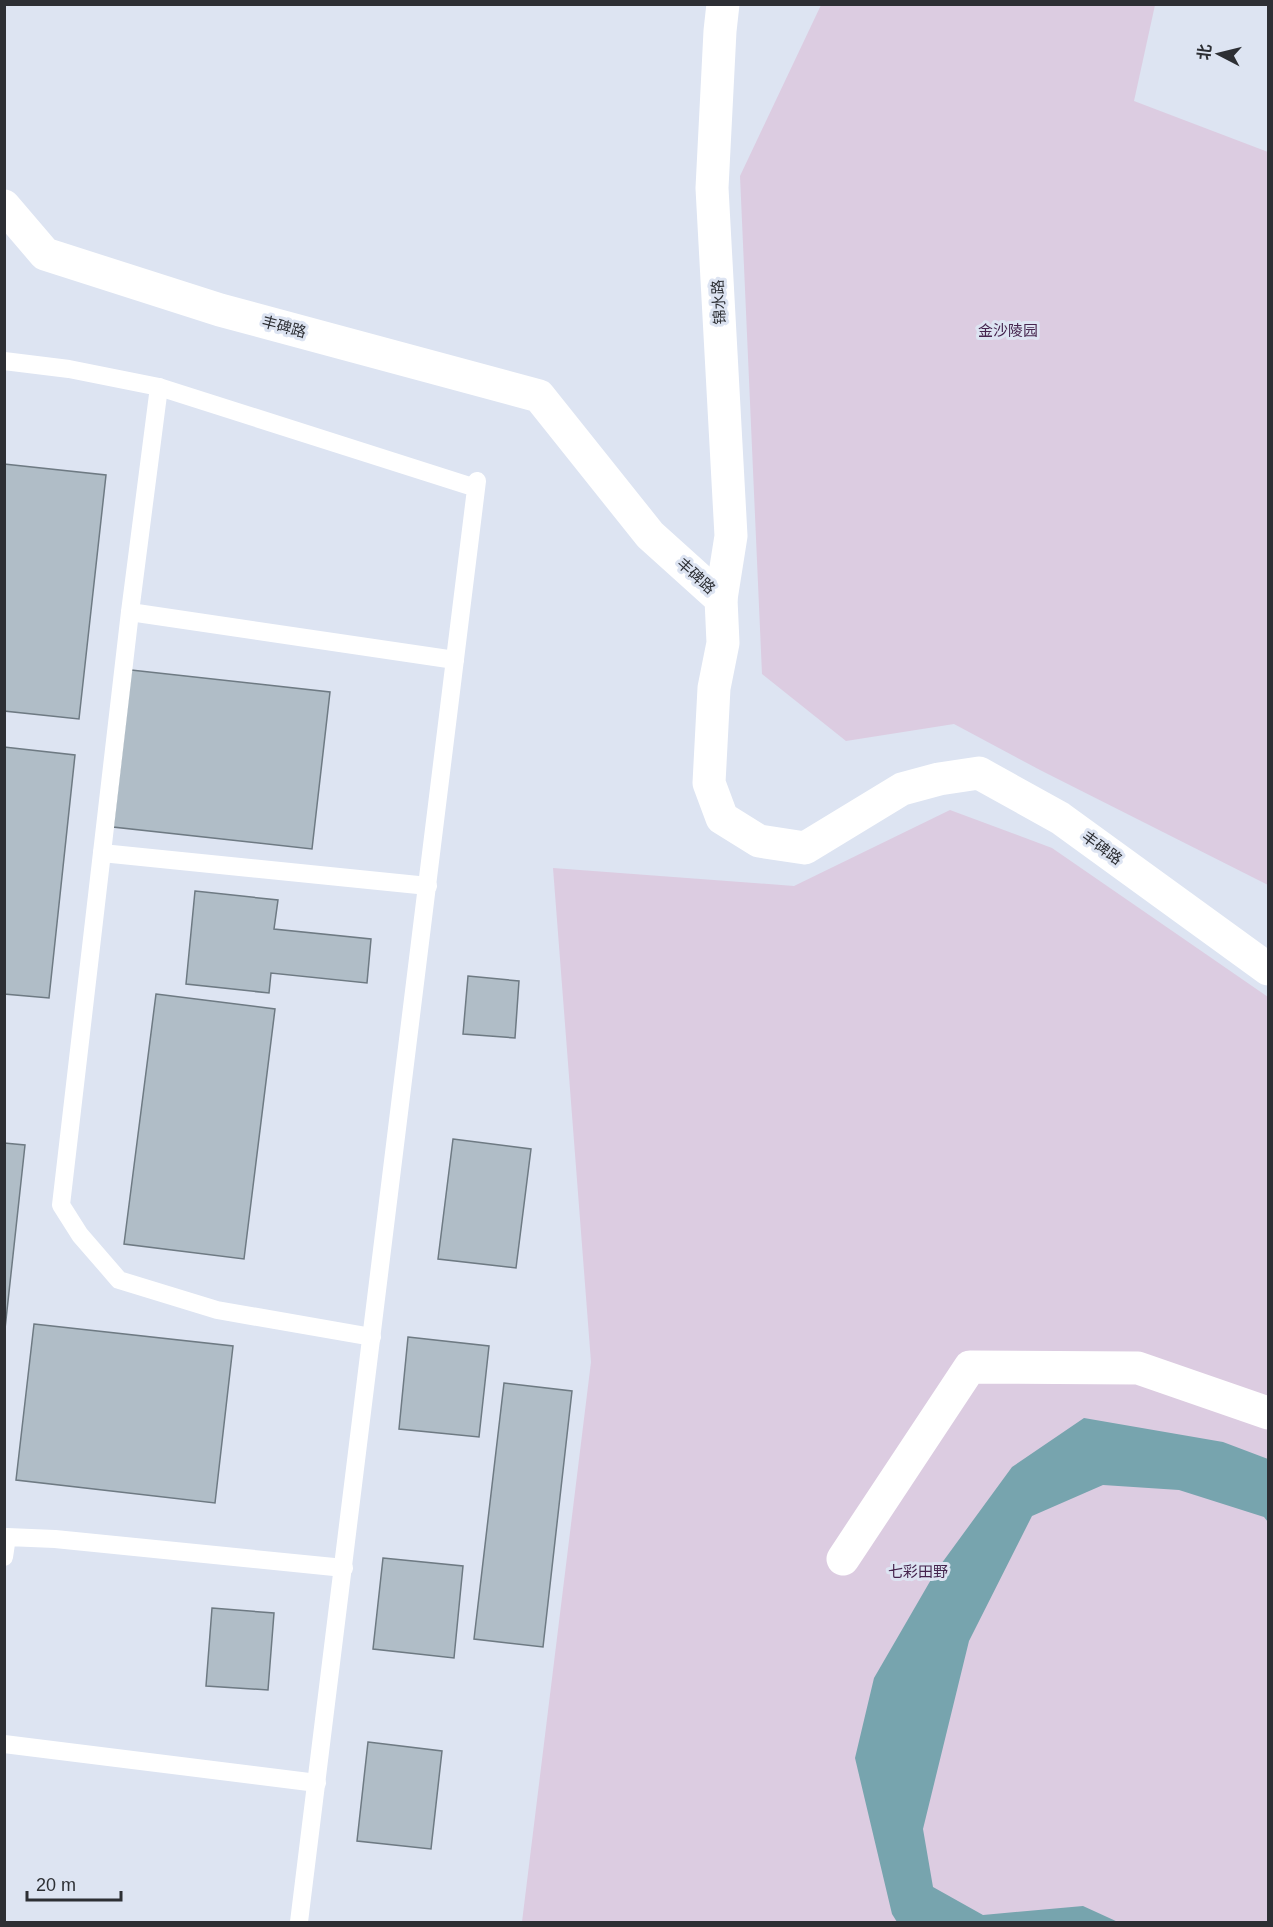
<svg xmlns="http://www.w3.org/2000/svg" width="1273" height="1927" font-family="Helvetica,'Noto Sans SC',sans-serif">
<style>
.green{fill:#dccce1}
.water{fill:#77a4ae}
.building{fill:#b0bdc7;stroke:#6e7a83;stroke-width:1.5}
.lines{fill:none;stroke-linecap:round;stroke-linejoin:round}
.service{stroke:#fff;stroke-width:18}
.minor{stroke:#fff;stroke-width:33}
.labels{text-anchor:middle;stroke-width:6;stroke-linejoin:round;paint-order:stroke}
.street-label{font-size:15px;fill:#2d2f34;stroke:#dde4f2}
.park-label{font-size:15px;fill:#45254e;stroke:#dde4f2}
</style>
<rect width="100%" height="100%" fill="#dde4f2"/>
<g class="green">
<path d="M821,5H1155L1134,101L1268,152V885L1040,770L954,724L846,741L762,674L740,176Z"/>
<path d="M950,810L1052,848L1268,997V1922H522L591,1362L553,868L794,886Z"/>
</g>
<path class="water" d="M1084,1418L1223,1442L1268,1459V1522L1264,1517L1179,1490L1103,1485L1032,1516L969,1641L923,1829L933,1887L983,1915L1083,1906L1118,1922H897L892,1914L855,1758L874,1678L936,1571L1012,1467Z"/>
<g class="building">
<path d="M4,464L106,475L79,719L4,711Z"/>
<path d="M131,670L330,692L312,849L113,827Z"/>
<path d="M4,747L75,755L49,998L4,994Z"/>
<path d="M195,891L278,900L274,929L371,939L367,983L271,973L269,993L186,984Z"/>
<path d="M468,976L519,981L515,1038L463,1034Z"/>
<path d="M156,994L275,1009L244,1259L124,1244Z"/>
<path d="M453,1139L531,1149L516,1268L438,1259Z"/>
<path d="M4,1143L25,1145L4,1338Z"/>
<path d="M34,1324L233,1346L215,1503L16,1480Z"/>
<path d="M408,1337L489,1346L479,1437L399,1429Z"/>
<path d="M504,1383L572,1391L543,1647L474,1639Z"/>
<path d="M383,1558L463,1566L454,1658L373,1649Z"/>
<path d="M212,1608L274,1613L268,1690L206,1686Z"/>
<path d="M368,1742L442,1751L431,1849L357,1841Z"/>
</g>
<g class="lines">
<g class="service">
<path d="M4,361L69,369L159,387L476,488L477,481L299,1922"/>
<path d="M159,387L130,612L61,1205L80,1235L119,1280L217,1310L372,1337"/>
<path d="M130,612L455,660"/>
<path d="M102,853L428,886"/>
<path d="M4,1557L7,1537L55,1539L344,1568"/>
<path d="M4,1744L317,1783"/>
</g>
<g class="minor">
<path d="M4,206L45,254L220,310L539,396L650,535L721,599L723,643L714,688L709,783L722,818L759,841L805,848L902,789L939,779L979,773L1060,818L1268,969"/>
<path d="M721,599L731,536L712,188L720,31L723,4"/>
<path d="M843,1559L970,1367L1138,1368L1268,1413"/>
</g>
</g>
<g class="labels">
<g class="street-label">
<text transform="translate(719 302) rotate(-93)" y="5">锦水路</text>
<text transform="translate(284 327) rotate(15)" y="5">丰碑路</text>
<text transform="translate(696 576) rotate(42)" y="5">丰碑路</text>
<text transform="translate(1102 848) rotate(36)" y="5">丰碑路</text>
</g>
<g class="park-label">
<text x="1008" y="336">金沙陵园</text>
<text x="918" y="1577">七彩田野</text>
</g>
</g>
<rect width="1273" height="1927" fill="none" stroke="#2d2f34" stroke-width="12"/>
<g transform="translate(1219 54) rotate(277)" stroke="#dde4f2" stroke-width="4.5" paint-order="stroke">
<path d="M0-4.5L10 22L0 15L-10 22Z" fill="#2d2f34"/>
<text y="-9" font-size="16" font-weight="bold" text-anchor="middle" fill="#2d2f34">北</text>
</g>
<path d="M27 1891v9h94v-9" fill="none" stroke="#2d2f34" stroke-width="3"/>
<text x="36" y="1891" font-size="18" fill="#2d2f34" stroke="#dde4f2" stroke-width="4.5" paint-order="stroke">20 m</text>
</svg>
